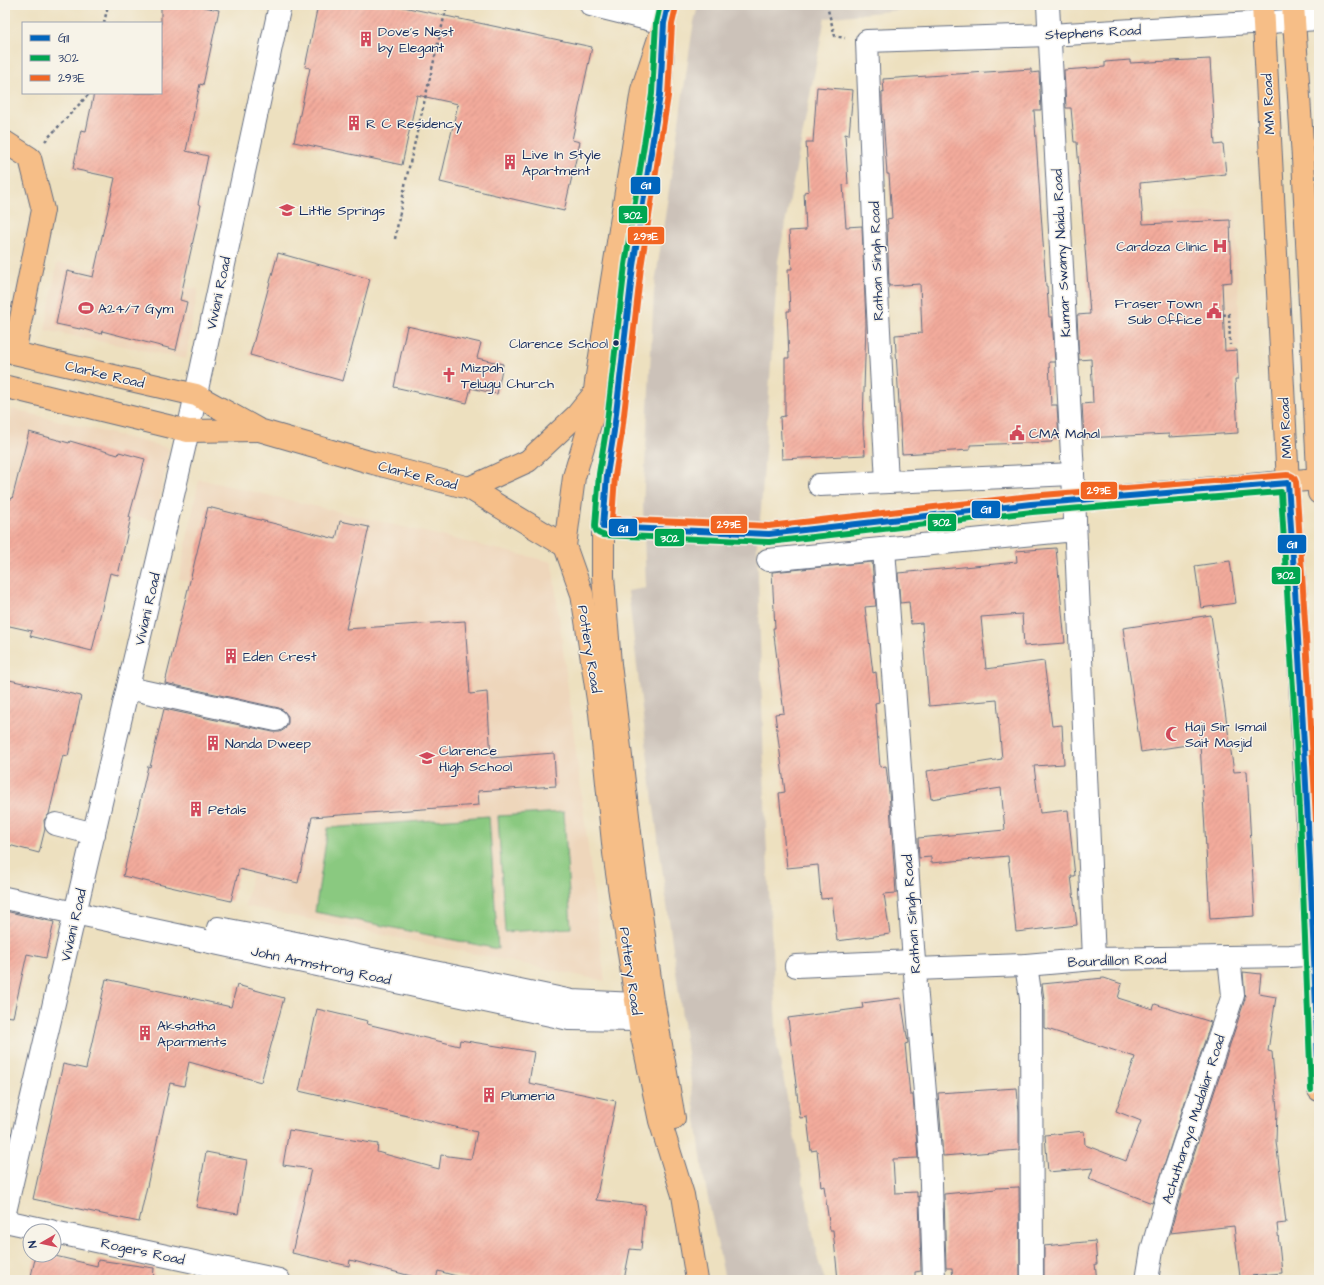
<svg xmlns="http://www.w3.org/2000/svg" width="1324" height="1285" font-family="'Architects Daughter',sans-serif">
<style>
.built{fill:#eed6bb}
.industrial{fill:#ccc2b9}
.green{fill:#8ac980;stroke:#527c6f}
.building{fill:url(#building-hatch)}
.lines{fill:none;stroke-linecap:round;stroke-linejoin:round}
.minor-casing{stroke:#646d80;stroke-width:24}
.tertiary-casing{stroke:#646d80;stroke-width:24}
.primary-casing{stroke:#646d80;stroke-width:24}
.path{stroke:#646d80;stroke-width:2.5;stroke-dasharray:3 3;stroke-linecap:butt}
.minor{stroke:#fff;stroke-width:22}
.tertiary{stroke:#fff;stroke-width:22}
.primary{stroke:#f6be87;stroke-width:22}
.bus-1-casing{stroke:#f7f3e8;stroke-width:9}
.bus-2-casing{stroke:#f7f3e8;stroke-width:9}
.bus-3-casing{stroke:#f7f3e8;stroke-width:9}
.bus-1{stroke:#0065bd;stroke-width:6}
.bus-2{stroke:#00a651;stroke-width:6}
.bus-3{stroke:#f26522;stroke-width:6}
.bus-dot{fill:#1b2f5e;stroke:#f7f3e8;stroke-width:1.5}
.labels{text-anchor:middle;stroke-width:3;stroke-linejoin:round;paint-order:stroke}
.bus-label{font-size:13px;fill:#1b2f5e;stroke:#f7f3e8;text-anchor:end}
.poi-label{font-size:14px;fill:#1b2f5e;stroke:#f7f3e8;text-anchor:start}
.street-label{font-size:14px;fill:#1b2f5e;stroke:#f7f3e8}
.line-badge{stroke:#f7f3e8;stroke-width:1.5}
.badge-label{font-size:11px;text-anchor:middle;font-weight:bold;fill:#fff}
</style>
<defs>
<pattern id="building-hatch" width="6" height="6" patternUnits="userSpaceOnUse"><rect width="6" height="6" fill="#f3ab9b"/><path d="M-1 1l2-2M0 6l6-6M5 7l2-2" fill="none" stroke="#d09388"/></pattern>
</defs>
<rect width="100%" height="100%" fill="#f7f3e8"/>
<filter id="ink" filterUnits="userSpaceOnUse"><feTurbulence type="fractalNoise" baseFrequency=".025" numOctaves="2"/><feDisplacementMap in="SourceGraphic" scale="8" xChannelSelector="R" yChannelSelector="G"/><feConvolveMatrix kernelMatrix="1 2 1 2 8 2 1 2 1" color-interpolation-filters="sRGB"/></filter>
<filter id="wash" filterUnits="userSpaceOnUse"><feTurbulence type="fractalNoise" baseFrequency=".012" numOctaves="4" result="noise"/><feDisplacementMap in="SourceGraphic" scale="16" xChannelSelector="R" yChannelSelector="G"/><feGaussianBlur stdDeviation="0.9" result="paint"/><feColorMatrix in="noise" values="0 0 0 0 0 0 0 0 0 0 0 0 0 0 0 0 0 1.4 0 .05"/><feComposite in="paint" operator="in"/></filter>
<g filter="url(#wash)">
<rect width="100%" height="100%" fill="#ede0bf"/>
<g class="built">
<path d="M1236,211L1240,347L1154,351L1150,215Z"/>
<path d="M57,263L198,289L186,359L45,330Z"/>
<path d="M12,409L169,448L156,521L5,487V438Z"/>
<path d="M199,479L552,562L605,981L245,906L310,609L179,579Z"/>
</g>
<path class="industrial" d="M698,5H945L825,18L778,261L761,510L757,542L766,832L777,1045L818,1260L825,1280H725L704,1179L653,801L628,591L646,588L643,506L654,291L693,27Z"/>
<g class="green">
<path d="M564,812L571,928L505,932L498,816Z"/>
<path d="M489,816L498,949L315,912L328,828Z"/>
</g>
<g id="blocks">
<g class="building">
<path d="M161,5H194L219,10L203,85L200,84L186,151L208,156L198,204L201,205L180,300L187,302L176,350L102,331L101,334L80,328V329L56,324L67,271L93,277L115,178L73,169L81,130L86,131L94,93H161Z"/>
<path d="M318,5H394L592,47L572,140L580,142L564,211L440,182L458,104L417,95L402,165L294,142L310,68L305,67Z"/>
<path d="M1210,59L1215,145L1223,144L1226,174L1140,183L1143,224L1230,220L1232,282L1222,283L1225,351L1237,350L1238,379H1235L1238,433L1169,437V434L1084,438L1082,404L1093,403L1091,359L1079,360L1077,315L1090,314L1077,142H1074L1071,108H1066L1064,70L1105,67V62L1130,60V63Z"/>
<path d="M1031,69V73L1039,72L1041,110H1034L1046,286H1047L1049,317H1052L1055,362H1049L1051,405H1057L1059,439H1052V442L970,445V450L902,454L895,335L922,333L920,284L889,286L887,224H888L887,219L892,218L889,174H887L882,103V92L884,93L883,79Z"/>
<path d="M817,87L853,90L849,135L845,134L848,184L843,185L846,227L862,226L866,323L863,424L865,455L782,459L780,417L785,416V358H789L787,311H790L788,269H792L789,231L806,230L804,192L809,191L806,142H813Z"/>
<path d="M278,253L370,279L343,381L250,355Z"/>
<path d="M407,326L481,343L477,358L503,364L497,394L471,388L467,403L394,387Z"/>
<path d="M29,432L69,443L70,441L118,455L119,452L145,459L129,517H131L118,575L110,573L92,651L30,636L32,631L5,625V497L12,499Z"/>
<path d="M208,507L336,539L340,521L369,527L346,629L465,621L470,694L487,692L491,758L554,753L556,786L478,791L479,805L312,817L298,883L239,869L231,901L123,876L148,766L150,767L164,709L273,732H280L285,729L288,723V716L284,711L279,708L165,683Z"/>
<path d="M1056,548L1065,643L1024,646L1022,614L981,617L986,669L1044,661L1052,726L1062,725L1064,764L1034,766L1040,813L1068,810L1075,876H1071L1077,925L1016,932L1008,856L931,863V857L919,858L918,838L1005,830L1001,788L931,799L927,771L1002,759L997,700L929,706L922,623L911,624L909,602L900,603L898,573L1017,562L1016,551Z"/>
<path d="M1230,561L1236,603L1201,608L1195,566Z"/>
<path d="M872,562L876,606L865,607L873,673L876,672L879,702L875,703L880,767L886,766L889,792L896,893L884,894L890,934L837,941L832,898L821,899L818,865L787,868L779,793L785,792L775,714L784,713L773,628H775L772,572Z"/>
<path d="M1211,615L1234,772L1247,771L1255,916L1210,919L1200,743L1141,752L1123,628Z"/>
<path d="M5,679L81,696L68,756L63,755L49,814L44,820L45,829L39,853L5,844Z"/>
<path d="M5,911L54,922L46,958L27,954L13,1017L5,1016Z"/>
<path d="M1243,972L1261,974L1259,994L1276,997L1268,1051L1272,1052L1277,1110L1276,1141L1286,1223L1277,1224L1282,1273L1240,1277L1234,1226L1170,1233L1182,1190L1245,999Z"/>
<path d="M1104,978L1122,984L1118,998L1153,1009L1155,1004L1211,1022L1152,1203L1089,1179L1093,1168L1048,1172L1045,1135L1084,1131L1085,1145L1126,1161L1141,1121L1116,1111L1135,1057L1044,1028V999L1042,984Z"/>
<path d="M106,979L231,1007L237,985L284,998L261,1082L189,1062L184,1086L170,1083L139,1222L33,1199L63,1064L86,1069Z"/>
<path d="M901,998L908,1043L905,1044L910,1095H913L918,1158L893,1159L895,1193L917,1192V1197L919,1196L921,1271L915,1272V1280H838L833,1230H830L824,1186L821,1187L817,1150L811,1151L807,1117L800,1118L788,1018L863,1008L862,1003Z"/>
<path d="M317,1009L368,1021L367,1024L459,1046L460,1040L534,1052L529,1083L616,1101L596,1200L645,1205L641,1250L630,1249L624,1280H471L438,1271L436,1280H426L350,1260L349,1266L292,1253L311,1169L283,1165L289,1130L378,1144L377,1152L439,1169L441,1155L471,1159L477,1132L299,1091Z"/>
<path d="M1017,1088L1019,1113V1150L943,1156L938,1093Z"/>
<path d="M206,1152L247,1160L238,1214L196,1207Z"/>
<path d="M1019,1187L1020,1280H953L952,1268H946L944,1194L996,1189V1188Z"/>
<path d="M1095,1241L1097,1264H1095L1097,1280H1044V1246Z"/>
<path d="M36,1255H51L97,1266L98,1260L154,1268L153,1280H30Z"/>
</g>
</g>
</g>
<g filter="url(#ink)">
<use href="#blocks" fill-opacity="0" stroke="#646d80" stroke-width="1"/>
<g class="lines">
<g class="minor-casing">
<g id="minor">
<path d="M591,5L664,23"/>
<path d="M1048,5L1073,474L1094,959"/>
<path d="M887,482L876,274L867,41L1049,35L1319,19"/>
<path d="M819,485L1073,474"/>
<path d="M884,549L914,961L930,1153L934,1280"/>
<path d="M768,560L1075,530"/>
<path d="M128,688L276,720"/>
<path d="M56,824L94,834"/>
<path d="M1026,965L1031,999L1032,1280"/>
<path d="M796,966L914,961"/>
<path d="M915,969L1026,965L1094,959L1290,956L1319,954"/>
<path d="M5,1212L188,431L280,5"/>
<path d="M5,1221L51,1231"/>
<path d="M54,1232L279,1280"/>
<path d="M1147,1280L1152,1250L1170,1186L1233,995L1229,957"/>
</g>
</g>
<g class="tertiary-casing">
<g id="tertiary">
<path d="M5,898L569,1019L638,1020"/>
<path d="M218,928L291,942L572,1001L636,1004"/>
</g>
</g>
<g class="primary-casing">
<g id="primary">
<path d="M668,5L664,23L642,90L596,382L592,417L574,477L565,546L582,594L600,713L614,853L640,1027L660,1121L683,1195L697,1280"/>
<path d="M1263,5L1288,483L1295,584L1314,954L1319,1090"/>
<path d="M1293,5L1303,158L1319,493"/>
<path d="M663,52L660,95L633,266L614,431L607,475L603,527V576L610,664L633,858L653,1000L674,1118"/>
<path d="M5,142L30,158L43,210L14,353L196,395L259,430L373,463L469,488L565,546"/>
<path d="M7,387L188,431L258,430"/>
<path d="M469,488L528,461L577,415L594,394"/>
<path d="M603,527L769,534L1031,504L1318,479"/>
</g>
</g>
<g class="path">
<path d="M830,5L828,10L835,36L845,38"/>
<path d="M104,23L108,5"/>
<path d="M45,141L88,95V93"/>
<path d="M395,239L406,180L447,5"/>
<path d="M1223,315L1229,314L1230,345"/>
</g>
<use href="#minor" class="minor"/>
<use href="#tertiary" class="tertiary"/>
<use href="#primary" class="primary"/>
<g class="bus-1-casing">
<path id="bus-1" d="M668,5L664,23L660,95L633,266L614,431L607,475L603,527L769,534L1031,504L1288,483C1302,685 1312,887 1319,1090"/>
</g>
<g class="bus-2-casing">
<path id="bus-2" d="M660,5L656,23L652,94L625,265L606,430L599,474L595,526C595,531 598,534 603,535L769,542L1032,512L1281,492L1299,787L1311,1090"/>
</g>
<g class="bus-3-casing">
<path id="bus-3" d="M676,7L672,24L668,96L641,267L622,432L615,476L612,519L769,526L1030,496L1287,475C1292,475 1295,478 1296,482C1305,616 1313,750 1319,884"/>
</g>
<use href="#bus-1" class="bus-1"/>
<use href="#bus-2" class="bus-2"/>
<use href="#bus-3" class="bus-3"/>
</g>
</g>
<defs>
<g id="building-bare" transform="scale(1.2)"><path d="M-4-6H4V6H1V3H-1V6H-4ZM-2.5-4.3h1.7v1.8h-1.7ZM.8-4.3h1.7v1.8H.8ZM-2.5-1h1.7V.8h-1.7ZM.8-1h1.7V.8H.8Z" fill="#d1495b" stroke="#f7f3e8" stroke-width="2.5" paint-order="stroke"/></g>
<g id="school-bare" transform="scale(1.2)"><path d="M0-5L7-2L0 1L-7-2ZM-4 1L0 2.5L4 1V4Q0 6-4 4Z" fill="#d1495b" stroke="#f7f3e8" stroke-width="2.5" paint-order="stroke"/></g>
<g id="hospital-bare" transform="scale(1.2)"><path d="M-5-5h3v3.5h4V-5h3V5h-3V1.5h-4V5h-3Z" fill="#d1495b" stroke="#f7f3e8" stroke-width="2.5" paint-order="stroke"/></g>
<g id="stadium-bare" transform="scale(1.2)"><path d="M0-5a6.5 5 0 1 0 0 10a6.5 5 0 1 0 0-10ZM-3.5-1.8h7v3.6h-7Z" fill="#d1495b" stroke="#f7f3e8" stroke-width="2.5" paint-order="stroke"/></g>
<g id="civic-bare" transform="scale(1.2)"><path d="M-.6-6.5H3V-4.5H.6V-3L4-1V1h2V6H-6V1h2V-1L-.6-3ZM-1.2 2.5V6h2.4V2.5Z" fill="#d1495b" stroke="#f7f3e8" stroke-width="2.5" paint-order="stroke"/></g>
<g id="church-bare" transform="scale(1.2)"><path d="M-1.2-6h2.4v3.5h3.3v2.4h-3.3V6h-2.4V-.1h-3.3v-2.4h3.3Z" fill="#d1495b" stroke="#f7f3e8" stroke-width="2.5" paint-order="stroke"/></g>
<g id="mosque-bare" transform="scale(1.2)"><path d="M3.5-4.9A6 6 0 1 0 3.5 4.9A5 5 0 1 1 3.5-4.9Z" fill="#d1495b" stroke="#f7f3e8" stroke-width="2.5" paint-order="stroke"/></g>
</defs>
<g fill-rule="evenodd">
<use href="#building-bare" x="366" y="39"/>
<use href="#building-bare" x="354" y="123"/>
<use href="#building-bare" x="510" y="162"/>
<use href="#school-bare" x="287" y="210"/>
<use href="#hospital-bare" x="1220" y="246"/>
<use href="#stadium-bare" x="86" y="308"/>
<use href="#civic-bare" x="1214" y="311"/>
<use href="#church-bare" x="449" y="375"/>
<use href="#civic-bare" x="1017" y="433"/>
<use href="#building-bare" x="231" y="656"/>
<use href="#mosque-bare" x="1173" y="734"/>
<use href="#building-bare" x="213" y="743"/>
<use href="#school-bare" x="427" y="758"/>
<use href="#building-bare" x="196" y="809"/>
<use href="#building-bare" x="145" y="1033"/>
<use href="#building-bare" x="489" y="1095"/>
</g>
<circle class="bus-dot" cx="616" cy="343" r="3.5"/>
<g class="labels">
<g class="bus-label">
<text x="608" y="348">Clarence School</text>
</g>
<g class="poi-label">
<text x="378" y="36">Dove's Nest<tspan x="378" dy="16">by Elegant</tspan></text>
<text x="366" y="128">R C Residency</text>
<text x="522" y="159">Live In Style<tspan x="522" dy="16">Apartment</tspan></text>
<text x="299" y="215">Little Springs</text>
<text x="1208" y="251" text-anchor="end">Cardoza Clinic</text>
<text x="1202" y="308" text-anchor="end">Fraser Town<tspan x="1202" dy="16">Sub Office</tspan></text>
<text x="98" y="313">A24/7 Gym</text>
<text x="461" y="372">Mizpah<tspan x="461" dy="16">Telugu Church</tspan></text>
<text x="1029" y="438">CMA Mahal</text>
<text x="243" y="661">Eden Crest</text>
<text x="1185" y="731">Haji Sir Ismail<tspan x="1185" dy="16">Sait Masjid</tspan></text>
<text x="225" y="748">Nanda Dweep</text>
<text x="439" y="755">Clarence<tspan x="439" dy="16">High School</tspan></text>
<text x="208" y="814">Petals</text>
<text x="157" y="1030">Akshatha<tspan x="157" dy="16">Aparments</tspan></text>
<text x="501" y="1100">Plumeria</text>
</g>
<g class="street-label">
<text transform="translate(1093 32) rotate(-3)" y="5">Stephens Road</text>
<text transform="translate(1268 104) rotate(-93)" y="5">MM Road</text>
<text transform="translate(1061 253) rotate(-93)" y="5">Kumar Swamy Naidu Road</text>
<text transform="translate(876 261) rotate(-92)" y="5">Rathan Singh Road</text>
<text transform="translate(218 293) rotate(-78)" y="5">Viviani Road</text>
<text transform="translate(105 374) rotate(13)" y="5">Clarke Road</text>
<text transform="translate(1285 428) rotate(-93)" y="5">MM Road</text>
<text transform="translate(418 475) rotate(14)" y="5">Clarke Road</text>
<text transform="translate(147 609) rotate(-77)" y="5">Viviani Road</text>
<text transform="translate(590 649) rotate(81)" y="5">Pottery Road</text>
<text transform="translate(911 914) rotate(-94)" y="5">Rathan Singh Road</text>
<text transform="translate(73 925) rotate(-77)" y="5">Viviani Road</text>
<text transform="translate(1117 960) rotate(-2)" y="5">Bourdillon Road</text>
<text transform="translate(321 965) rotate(12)" y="5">John Armstrong Road</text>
<text transform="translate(631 971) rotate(82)" y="5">Pottery Road</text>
<text transform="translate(1193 1119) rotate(-72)" y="5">Achutharaya Mudaliar Road</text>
<text transform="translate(143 1251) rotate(12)" y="5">Rogers Road</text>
</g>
</g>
<g class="line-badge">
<rect x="630" y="176" width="31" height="19" rx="4" fill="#0065bd"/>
<rect x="618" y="205" width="30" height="19" rx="4" fill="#00a651"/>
<rect x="627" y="226" width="38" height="19" rx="4" fill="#f26522"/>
<rect x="1080" y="481" width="38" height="19" rx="4" fill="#f26522"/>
<rect x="971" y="500" width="30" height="19" rx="4" fill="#0065bd"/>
<rect x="927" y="513" width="30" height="19" rx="4" fill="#00a651"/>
<rect x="710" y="515" width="38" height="19" rx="4" fill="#f26522"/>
<rect x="608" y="518" width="30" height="19" rx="4" fill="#0065bd"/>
<rect x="654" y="528" width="31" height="19" rx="4" fill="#00a651"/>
<rect x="1277" y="534" width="30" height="20" rx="4" fill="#0065bd"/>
<rect x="1271" y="566" width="30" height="19" rx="4" fill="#00a651"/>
</g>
<g class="badge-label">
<text x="646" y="189">G11</text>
<text x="633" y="219">302</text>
<text x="646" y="240">293E</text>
<text x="1099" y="494">293E</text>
<text x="986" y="513">G11</text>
<text x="942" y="526">302</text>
<text x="729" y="528">293E</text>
<text x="623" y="532">G11</text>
<text x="670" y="542">302</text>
<text x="1292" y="548">G11</text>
<text x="1286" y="579">302</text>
</g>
<rect width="1324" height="1285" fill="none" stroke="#f7f3e8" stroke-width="20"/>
<rect x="22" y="22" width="140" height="72" fill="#f7f3e8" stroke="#9fa5b1"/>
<rect x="30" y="35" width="20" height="6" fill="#0065bd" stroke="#9fa5b1"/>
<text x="58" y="42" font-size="12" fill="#1b2f5e">G11</text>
<rect x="30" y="55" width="20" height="6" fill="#00a651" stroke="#9fa5b1"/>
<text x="58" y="62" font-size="12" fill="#1b2f5e">302</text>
<rect x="30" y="75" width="20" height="6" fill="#f26522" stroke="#9fa5b1"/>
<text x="58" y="82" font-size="12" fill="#1b2f5e">293E</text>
<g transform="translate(42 1243) rotate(261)"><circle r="19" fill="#f7f3e8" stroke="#9fa5b1"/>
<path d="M0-3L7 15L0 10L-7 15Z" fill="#d1495b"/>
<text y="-6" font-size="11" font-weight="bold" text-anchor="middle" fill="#1b2f5e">N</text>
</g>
</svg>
